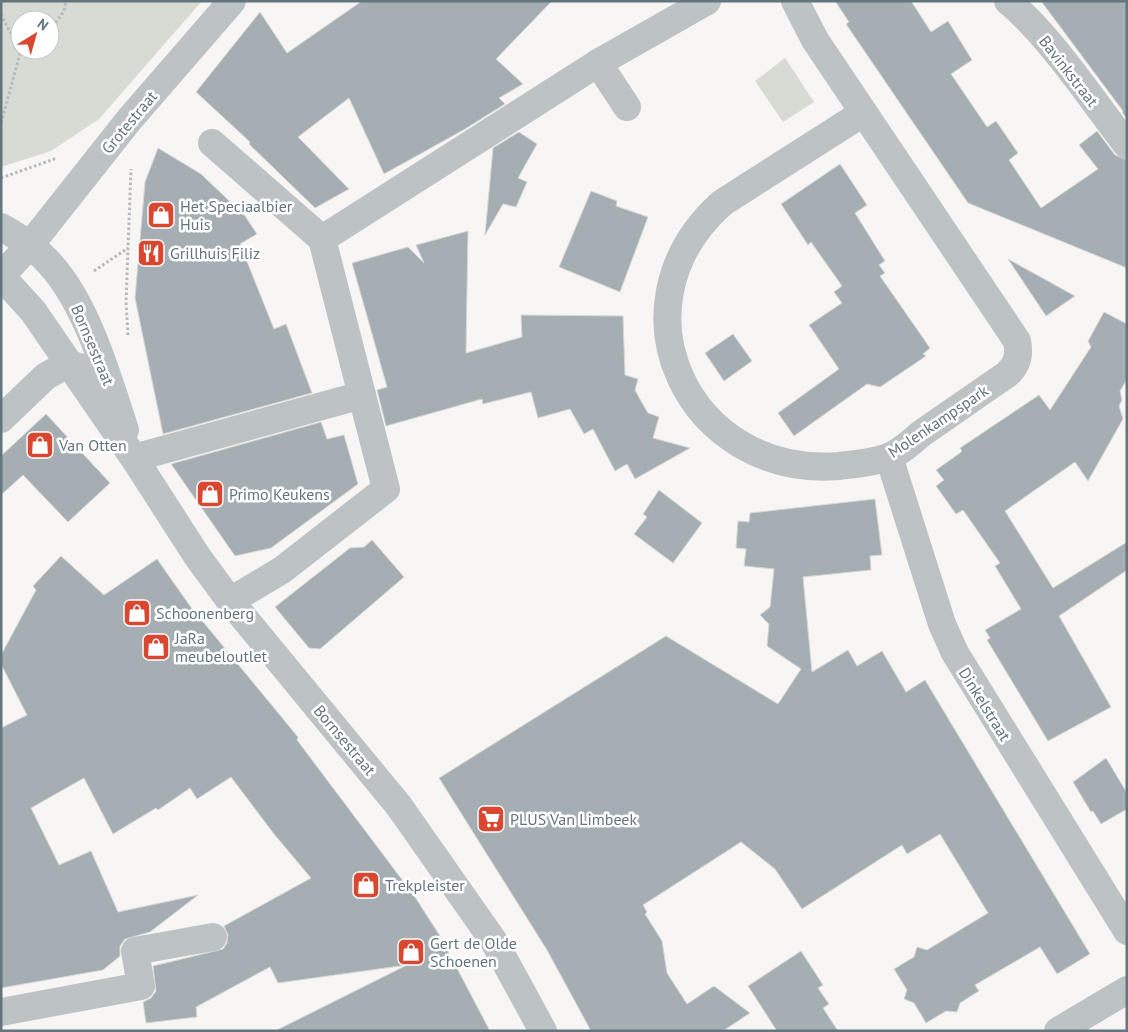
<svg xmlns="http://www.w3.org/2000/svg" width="1128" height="1032" font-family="'PT Sans',sans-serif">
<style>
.green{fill:#d7dbd3;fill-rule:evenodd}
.building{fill:#a5afb3;stroke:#d8d8d6}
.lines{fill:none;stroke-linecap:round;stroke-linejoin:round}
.path{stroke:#b6babc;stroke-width:3;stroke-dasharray:2.5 2.5;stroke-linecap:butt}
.minor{stroke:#bdc3c5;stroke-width:28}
.labels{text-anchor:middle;stroke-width:5;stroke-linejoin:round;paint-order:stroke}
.street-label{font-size:16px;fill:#63757d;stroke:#fff}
.poi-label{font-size:16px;fill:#63757d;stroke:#fff;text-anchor:start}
</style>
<rect width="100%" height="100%" fill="#f7f6f4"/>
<g class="green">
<path d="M1,1H202L99,119L51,151L1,167ZM20,20H50V50H20Z"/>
<path d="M785,58L814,102L783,122L755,81Z"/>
</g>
<g class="building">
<path d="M362,1H552L496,59L523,84L499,98L505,104L465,129L384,174L349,98L298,137L349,189L315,208L249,144L250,142L196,92L260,12L287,53Z"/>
<path d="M835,1H911L931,32L948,21L972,60L951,74L987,127L996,121L1018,153L1009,160L1041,208L1098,169L1079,145L1097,131L1115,155L1127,160V268L968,203L846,24L849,22Z"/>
<path d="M1041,1H1127V119L1122,112L1123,111Z"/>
<path d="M519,132L537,144L518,178L527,182L516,207L503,204L485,235L493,148Z"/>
<path d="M158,148L201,174L245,216L257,234L240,244L274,329L286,324L312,393L163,434L135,298L145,182Z"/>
<path d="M840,164L867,205L855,213L885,261L879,265L885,273L880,276L930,348L923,354L926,356L892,379L880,387L867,384L794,436L778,413L839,369L809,325L842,303L834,292L842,286L811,242L808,245L781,204Z"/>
<path d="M591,191L617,201L616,206L648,217L620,292L559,267Z"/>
<path d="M468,231L466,353L522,337L521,315L623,316L625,375L638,379L635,390L641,401L648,413L659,417L653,438L690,448L635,479L627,464L615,471L593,429L584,434L570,409L538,418L531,392L483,404L482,399L386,426L377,390L387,387L352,263L408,247L424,263L416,245Z"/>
<path d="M1008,259L1075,296L1046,316Z"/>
<path d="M1104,312L1127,324V379L1120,391L1122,400L1119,406L1123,419L1088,481L1075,462L1005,511L1053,588L1127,542V570L1059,616L1111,707L1048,741L987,640L990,638L985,630L1021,609L995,566L1000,563L963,510L956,514L936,486L944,480L936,470L960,453L962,451L960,448L1039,395L1050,410L1091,347L1088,341Z"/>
<path d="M733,334L752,361L724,381L705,353Z"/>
<path d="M46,414L110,483L68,522L23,475L1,495V456Z"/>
<path d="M321,422L327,439L344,435L358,484L271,548L235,556L171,464Z"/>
<path d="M659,490L702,523L673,563L634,534L647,517L643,514Z"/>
<path d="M875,499L882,555L870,556L871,570L803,577L812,672L848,650L857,666L882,651L906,692L925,680L1090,954L1057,974L1040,947L975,985L979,991L960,1003L957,1012L946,1011L926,1023L914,1003L904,999L907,990L894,969L914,957L917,947L927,950L988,913L940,834L907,854L902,845L802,909L775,869L741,842L643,905L647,912L645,914L662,941L667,973L687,1004L714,986L750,1013L723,1031H591L547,950L439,778L666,636L778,704L801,669L767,646L769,624L760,615L770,607L774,569L744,566L746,549L736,548L738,521L749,522L750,513Z"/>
<path d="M372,540L404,577L320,649L309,648L275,607L350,548L364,547Z"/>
<path d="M61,556L104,595L157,559L190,606L298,737L297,740L415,897L440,936L490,1031H275L407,965L278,983L270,967L196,1007L197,1017L146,1023L143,1002L151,998L156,991L153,966L223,949L227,943L228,935L224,926L311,878L274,834L231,777L197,799L190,788L158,810L156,808L113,834L84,778L31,808L59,865L91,851L118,912L198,895L150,932L125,939L120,946V956L103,970L1,988V728L27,715L1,664V655L36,590L33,586Z"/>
<path d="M1106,758L1127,793V809L1101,824L1093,811L1091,812L1073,782Z"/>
<path d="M801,951L823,985L818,988L829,1004L823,1008L838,1031H777L748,986Z"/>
</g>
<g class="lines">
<g class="path">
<path d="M1,14L10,32L20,44"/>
<path d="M50,31L64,11L66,1"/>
<path d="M1,123L21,50"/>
<path d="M1,178L57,158"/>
<path d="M94,271L128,248"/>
<path d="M128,335L126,302L131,169"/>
</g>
<g class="minor">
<path d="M795,1L815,40L1017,341C1020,355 1017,366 1006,375C978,394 950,414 922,433C912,441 900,453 888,457C873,463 855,464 839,466C689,478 606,307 722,203L863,113"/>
<path d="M1008,1C1051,37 1092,100 1127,145"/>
<path d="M598,63L627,107"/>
<path d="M212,143L322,239"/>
<path d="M1,227C19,237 36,248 50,264C87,304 108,378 125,430"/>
<path d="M1,276L33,311L134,458L197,556L230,601L399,806L495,943L543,1031"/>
<path d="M1,276L30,245L129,120L232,1"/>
<path d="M1,419L46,376L68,364L86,369"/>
<path d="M889,457L942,624L955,653L1127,931"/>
<path d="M134,458L362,395"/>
<path d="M230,601L282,570L386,489L322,239L598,63L707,1"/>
<path d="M1,1012L141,986L135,951L213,937"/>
<path d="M1058,1031L1127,990"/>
</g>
</g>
<defs>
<g id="shop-square" transform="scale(1.4375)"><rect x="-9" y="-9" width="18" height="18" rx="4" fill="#da4731" stroke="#fff"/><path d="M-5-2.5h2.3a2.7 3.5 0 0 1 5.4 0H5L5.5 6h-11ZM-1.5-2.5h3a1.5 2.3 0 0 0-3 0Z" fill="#fff"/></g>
<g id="restaurant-square" transform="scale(1.4375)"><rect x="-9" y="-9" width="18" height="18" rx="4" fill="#da4731" stroke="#fff"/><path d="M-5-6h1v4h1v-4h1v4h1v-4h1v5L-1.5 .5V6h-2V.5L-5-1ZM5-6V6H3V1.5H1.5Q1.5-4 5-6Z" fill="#fff"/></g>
<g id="supermarket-square" transform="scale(1.4375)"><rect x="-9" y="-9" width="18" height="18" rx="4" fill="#da4731" stroke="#fff"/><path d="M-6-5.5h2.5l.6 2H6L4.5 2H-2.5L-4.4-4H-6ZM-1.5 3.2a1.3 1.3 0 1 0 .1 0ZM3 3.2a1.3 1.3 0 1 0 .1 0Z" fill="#fff"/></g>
</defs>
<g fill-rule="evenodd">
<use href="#shop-square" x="161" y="215"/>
<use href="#restaurant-square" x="151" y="253"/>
<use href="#shop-square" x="40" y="445"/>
<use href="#shop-square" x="210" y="494"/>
<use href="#shop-square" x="137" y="613"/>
<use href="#shop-square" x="156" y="647"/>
<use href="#supermarket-square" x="491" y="819"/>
<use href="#shop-square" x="366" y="885"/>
<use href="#shop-square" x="411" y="952"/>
</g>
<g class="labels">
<g class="street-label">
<text transform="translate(1069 71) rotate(52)" y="6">Bavinkstraat</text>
<text transform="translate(129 122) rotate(-50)" y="6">Grotestraat</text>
<text transform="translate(93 345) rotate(67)" y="6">Bornsestraat</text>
<text transform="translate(938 421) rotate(-34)" y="6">Molenkampspark</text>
<text transform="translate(985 704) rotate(58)" y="6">Dinkelstraat</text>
<text transform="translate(345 740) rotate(50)" y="6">Bornsestraat</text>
</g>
<g class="poi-label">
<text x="180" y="212">Het Speciaalbier<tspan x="180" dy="18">Huis</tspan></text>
<text x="170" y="259">Grillhuis Filiz</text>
<text x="59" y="451">Van Otten</text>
<text x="229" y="500">Primo Keukens</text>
<text x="156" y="619">Schoonenberg</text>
<text x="175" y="644">JaRa<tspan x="175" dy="18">meubeloutlet</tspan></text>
<text x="510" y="825">PLUS Van Limbeek</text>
<text x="385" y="891">Trekpleister</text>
<text x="430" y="949">Gert de Olde<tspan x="430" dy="18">Schoenen</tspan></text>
</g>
</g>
<rect width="1128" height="1032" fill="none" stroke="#63757d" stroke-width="5"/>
<g transform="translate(35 35) rotate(37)"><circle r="24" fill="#ffffff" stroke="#c1c8cb"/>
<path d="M0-4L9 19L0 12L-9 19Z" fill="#da4731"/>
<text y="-8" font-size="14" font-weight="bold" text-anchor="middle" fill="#63757d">N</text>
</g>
</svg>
